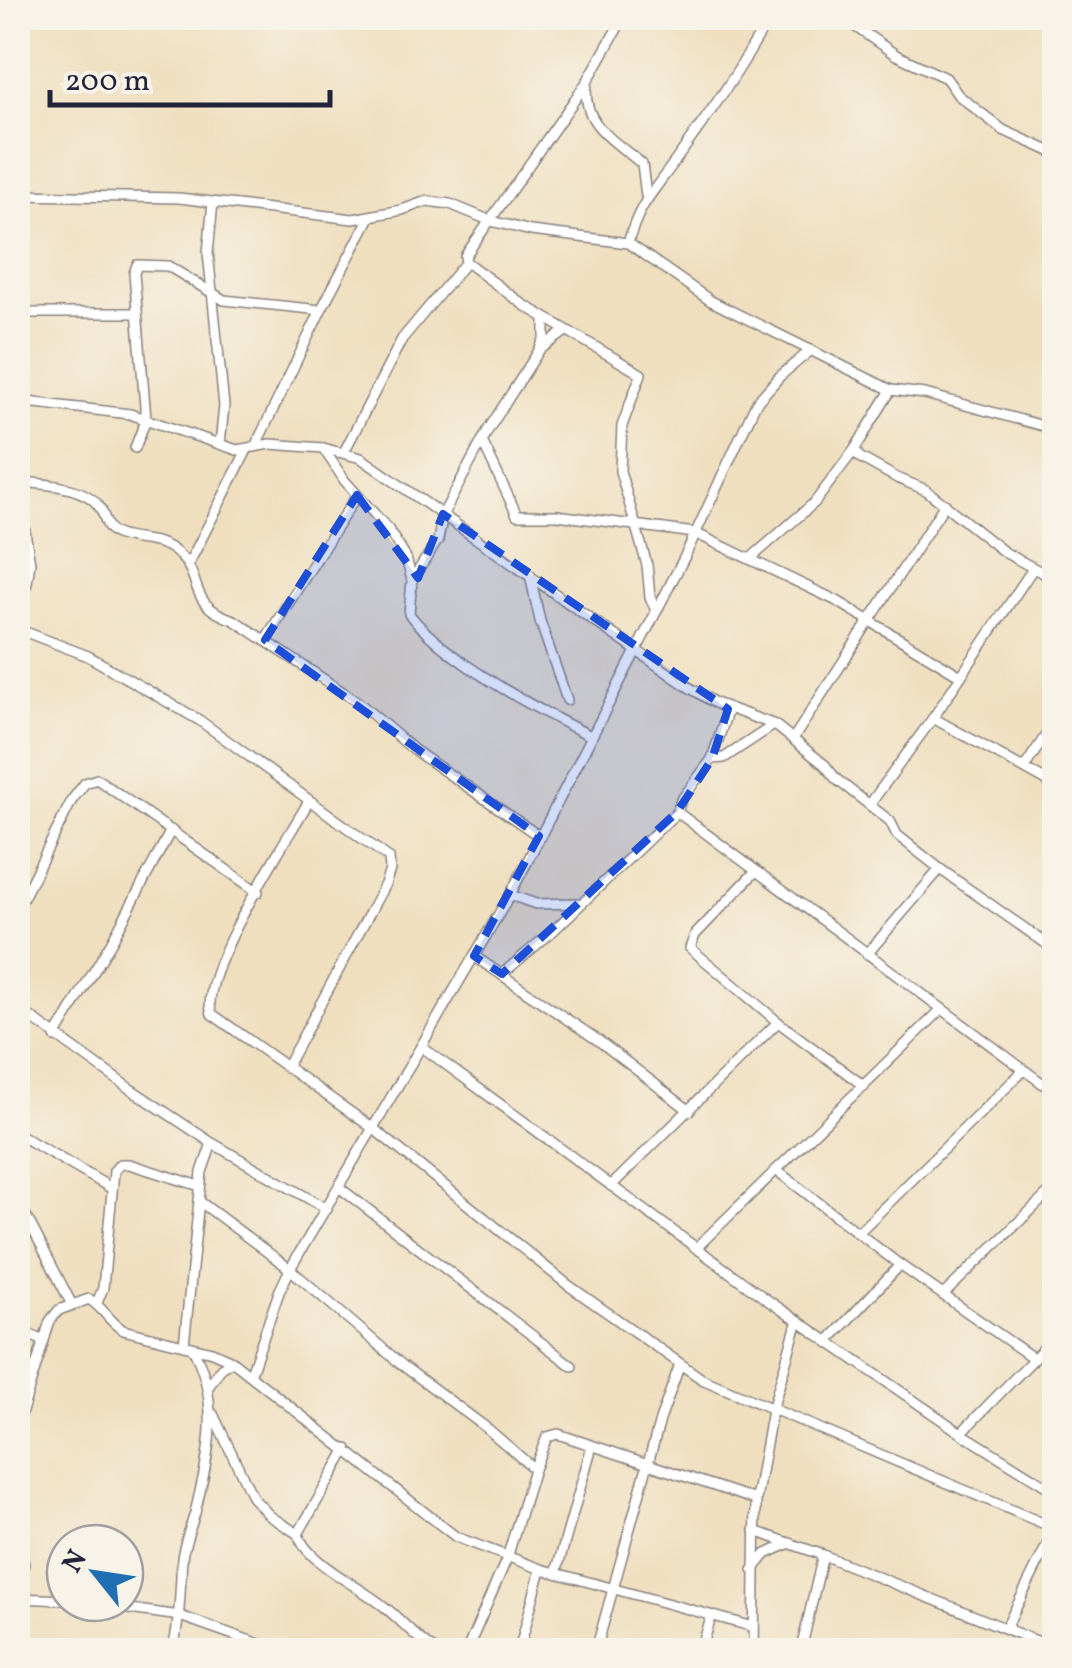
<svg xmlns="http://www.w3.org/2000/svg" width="1072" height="1668" font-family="Vollkorn,serif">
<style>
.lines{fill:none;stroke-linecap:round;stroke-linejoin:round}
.minor-casing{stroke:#88807d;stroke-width:12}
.minor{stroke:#fff;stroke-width:9}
.marked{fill:#1d4ed8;fill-opacity:0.2;stroke:#1d4ed8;stroke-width:8;stroke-dasharray:20 12;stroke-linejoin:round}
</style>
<rect width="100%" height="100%" fill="#f7f3e8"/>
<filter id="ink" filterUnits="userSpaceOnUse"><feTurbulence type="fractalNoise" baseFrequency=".01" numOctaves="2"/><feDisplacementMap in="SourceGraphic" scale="20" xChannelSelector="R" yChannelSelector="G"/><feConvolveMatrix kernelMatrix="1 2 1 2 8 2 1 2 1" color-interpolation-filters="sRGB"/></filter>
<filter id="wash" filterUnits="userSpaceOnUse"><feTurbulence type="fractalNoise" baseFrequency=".0048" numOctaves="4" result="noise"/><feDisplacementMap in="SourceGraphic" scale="40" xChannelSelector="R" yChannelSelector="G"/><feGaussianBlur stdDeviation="2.25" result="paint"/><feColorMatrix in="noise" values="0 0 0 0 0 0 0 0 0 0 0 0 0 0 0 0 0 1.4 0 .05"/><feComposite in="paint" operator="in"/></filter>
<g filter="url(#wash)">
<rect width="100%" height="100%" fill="#efdfbf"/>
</g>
<g filter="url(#ink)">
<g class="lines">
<g class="minor-casing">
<g id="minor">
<path d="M623,18L587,82L465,256L466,262L524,305L641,374L622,426L620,471L647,565L650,597L656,611"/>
<path d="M843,18L896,55L946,78L958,95L1003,130L1054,153"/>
<path d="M587,84C581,125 615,141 642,164L646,196"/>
<path d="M18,195L179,198L353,219L402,210L427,201L450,204L491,221L531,231L628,243L711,301L891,390L925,394L1054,429"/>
<path d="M213,202L208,253L224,406L220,444"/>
<path d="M628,243C639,206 648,198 670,168C705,120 741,70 769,18"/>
<path d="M18,313H137"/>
<path d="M542,348L566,331"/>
<path d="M18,401L130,414L237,450L270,444L323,448L361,458L687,686L715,703L775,725L825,765L836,779L890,821L897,835L940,869L1054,949"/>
<path d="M482,441L517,515H557L695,533L837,601L961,676"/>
<path d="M255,447L321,310L370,217"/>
<path d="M135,448L146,419L134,273L137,265L168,266L224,300L321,310"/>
<path d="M323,448L345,481L388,529L406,558L412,580L409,614C447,662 536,709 591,736"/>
<path d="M855,449L859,457L897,478L926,490L1004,552L1054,579"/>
<path d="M344,452L402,339L466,262"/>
<path d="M18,482C41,484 82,485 98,505C107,516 103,529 119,535C139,542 159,537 177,553C206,578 184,604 234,620L358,702L414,750L539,836"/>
<path d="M18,488L30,563L21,622L23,631L88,656L199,720L389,858L390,870L385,884L287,1066"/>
<path d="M750,559L815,502L855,449L891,390"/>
<path d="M188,565L247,450"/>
<path d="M530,575L540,621L567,700"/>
<path d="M412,580L438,540L443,514L488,430L540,349L545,337V318"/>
<path d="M265,640L357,495"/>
<path d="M728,709L712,759L681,800L677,812L1054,1092"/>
<path d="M933,718L1054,785"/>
<path d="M793,739L945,504"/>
<path d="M712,759L724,758L774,725"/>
<path d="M1024,768L1054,723"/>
<path d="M309,801C287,840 196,977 212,1014L374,1129L568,1285L702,1379L1054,1528"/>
<path d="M870,804L933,718L1032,570"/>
<path d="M755,872L695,935L690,948L778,1022L864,1086"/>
<path d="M510,895L536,904L578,903"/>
<path d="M18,908L72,800L85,783L97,779L258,892"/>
<path d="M867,954L940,869"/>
<path d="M474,956L599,1041L690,1111"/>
<path d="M502,974L554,930L677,812"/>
<path d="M18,1008L129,1088L212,1143"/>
<path d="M55,1037L112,941L171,830"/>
<path d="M422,1047L766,1299L961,1433L1054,1491"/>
<path d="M18,1134L111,1188"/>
<path d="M776,1170L900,1265L1033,1358"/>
<path d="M611,1186L778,1022"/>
<path d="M340,1188L572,1366"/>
<path d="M18,1200L71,1303"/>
<path d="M199,1201L290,1269L402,1365L488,1429L534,1469L507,1558L467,1650"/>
<path d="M858,1233L1024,1070"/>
<path d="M696,1248L942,1009"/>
<path d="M943,1295L1054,1188"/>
<path d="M97,1303L103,1288L114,1171L120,1164H129L200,1186"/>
<path d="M18,1330L42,1340"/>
<path d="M828,1341L900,1265"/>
<path d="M184,1345L202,1172L212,1143L327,1209"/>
<path d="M251,1373L279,1292L290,1269L510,895L685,556L756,403L780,376L811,350"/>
<path d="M209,1386L221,1368L232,1361"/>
<path d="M213,1414L253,1498L270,1516L298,1534"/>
<path d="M18,1424L50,1321L59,1310L89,1299C103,1307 108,1321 123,1330L212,1352L232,1361L456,1537L541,1569L754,1627"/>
<path d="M961,1433L1054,1338"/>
<path d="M347,1449L298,1534C307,1564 364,1588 387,1609C403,1622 417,1639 434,1650"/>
<path d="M534,1469L547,1437L558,1434L756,1500"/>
<path d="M755,1531L823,1555L1054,1648"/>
<path d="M18,1544L24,1564L18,1580"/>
<path d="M753,1570L766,1554L790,1543"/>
<path d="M556,1573L592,1446"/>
<path d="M18,1598L65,1600"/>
<path d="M86,1603L180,1616L276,1650"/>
<path d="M1006,1628L1054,1531"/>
<path d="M173,1650C180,1619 180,1589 182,1558C184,1543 191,1527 195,1513C209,1454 222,1402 192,1347"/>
<path d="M519,1650L541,1569"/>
<path d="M596,1650L660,1420L680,1364"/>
<path d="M701,1650L711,1618"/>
<path d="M754,1650L756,1500L772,1410L798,1320"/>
<path d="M801,1650L823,1555"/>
</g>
</g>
<use href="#minor" class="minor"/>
</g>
</g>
<path class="marked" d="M357,495L418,578L443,514L728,709L712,759L677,812L502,974L474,956L539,836L265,640Z"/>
<rect width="1072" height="1668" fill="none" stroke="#f7f3e8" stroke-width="60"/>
<g transform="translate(95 1573) rotate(300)"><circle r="48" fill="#f7f3e8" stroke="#a29fa3" stroke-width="2.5"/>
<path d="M0-8L18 38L0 25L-18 38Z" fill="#1f6fb2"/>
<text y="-15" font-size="28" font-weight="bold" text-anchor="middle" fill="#22223b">N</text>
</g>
<path d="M50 90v15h280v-15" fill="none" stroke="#22223b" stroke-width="5"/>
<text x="65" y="90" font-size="30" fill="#22223b" stroke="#f7f3e8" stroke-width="8" paint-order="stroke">200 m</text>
</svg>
